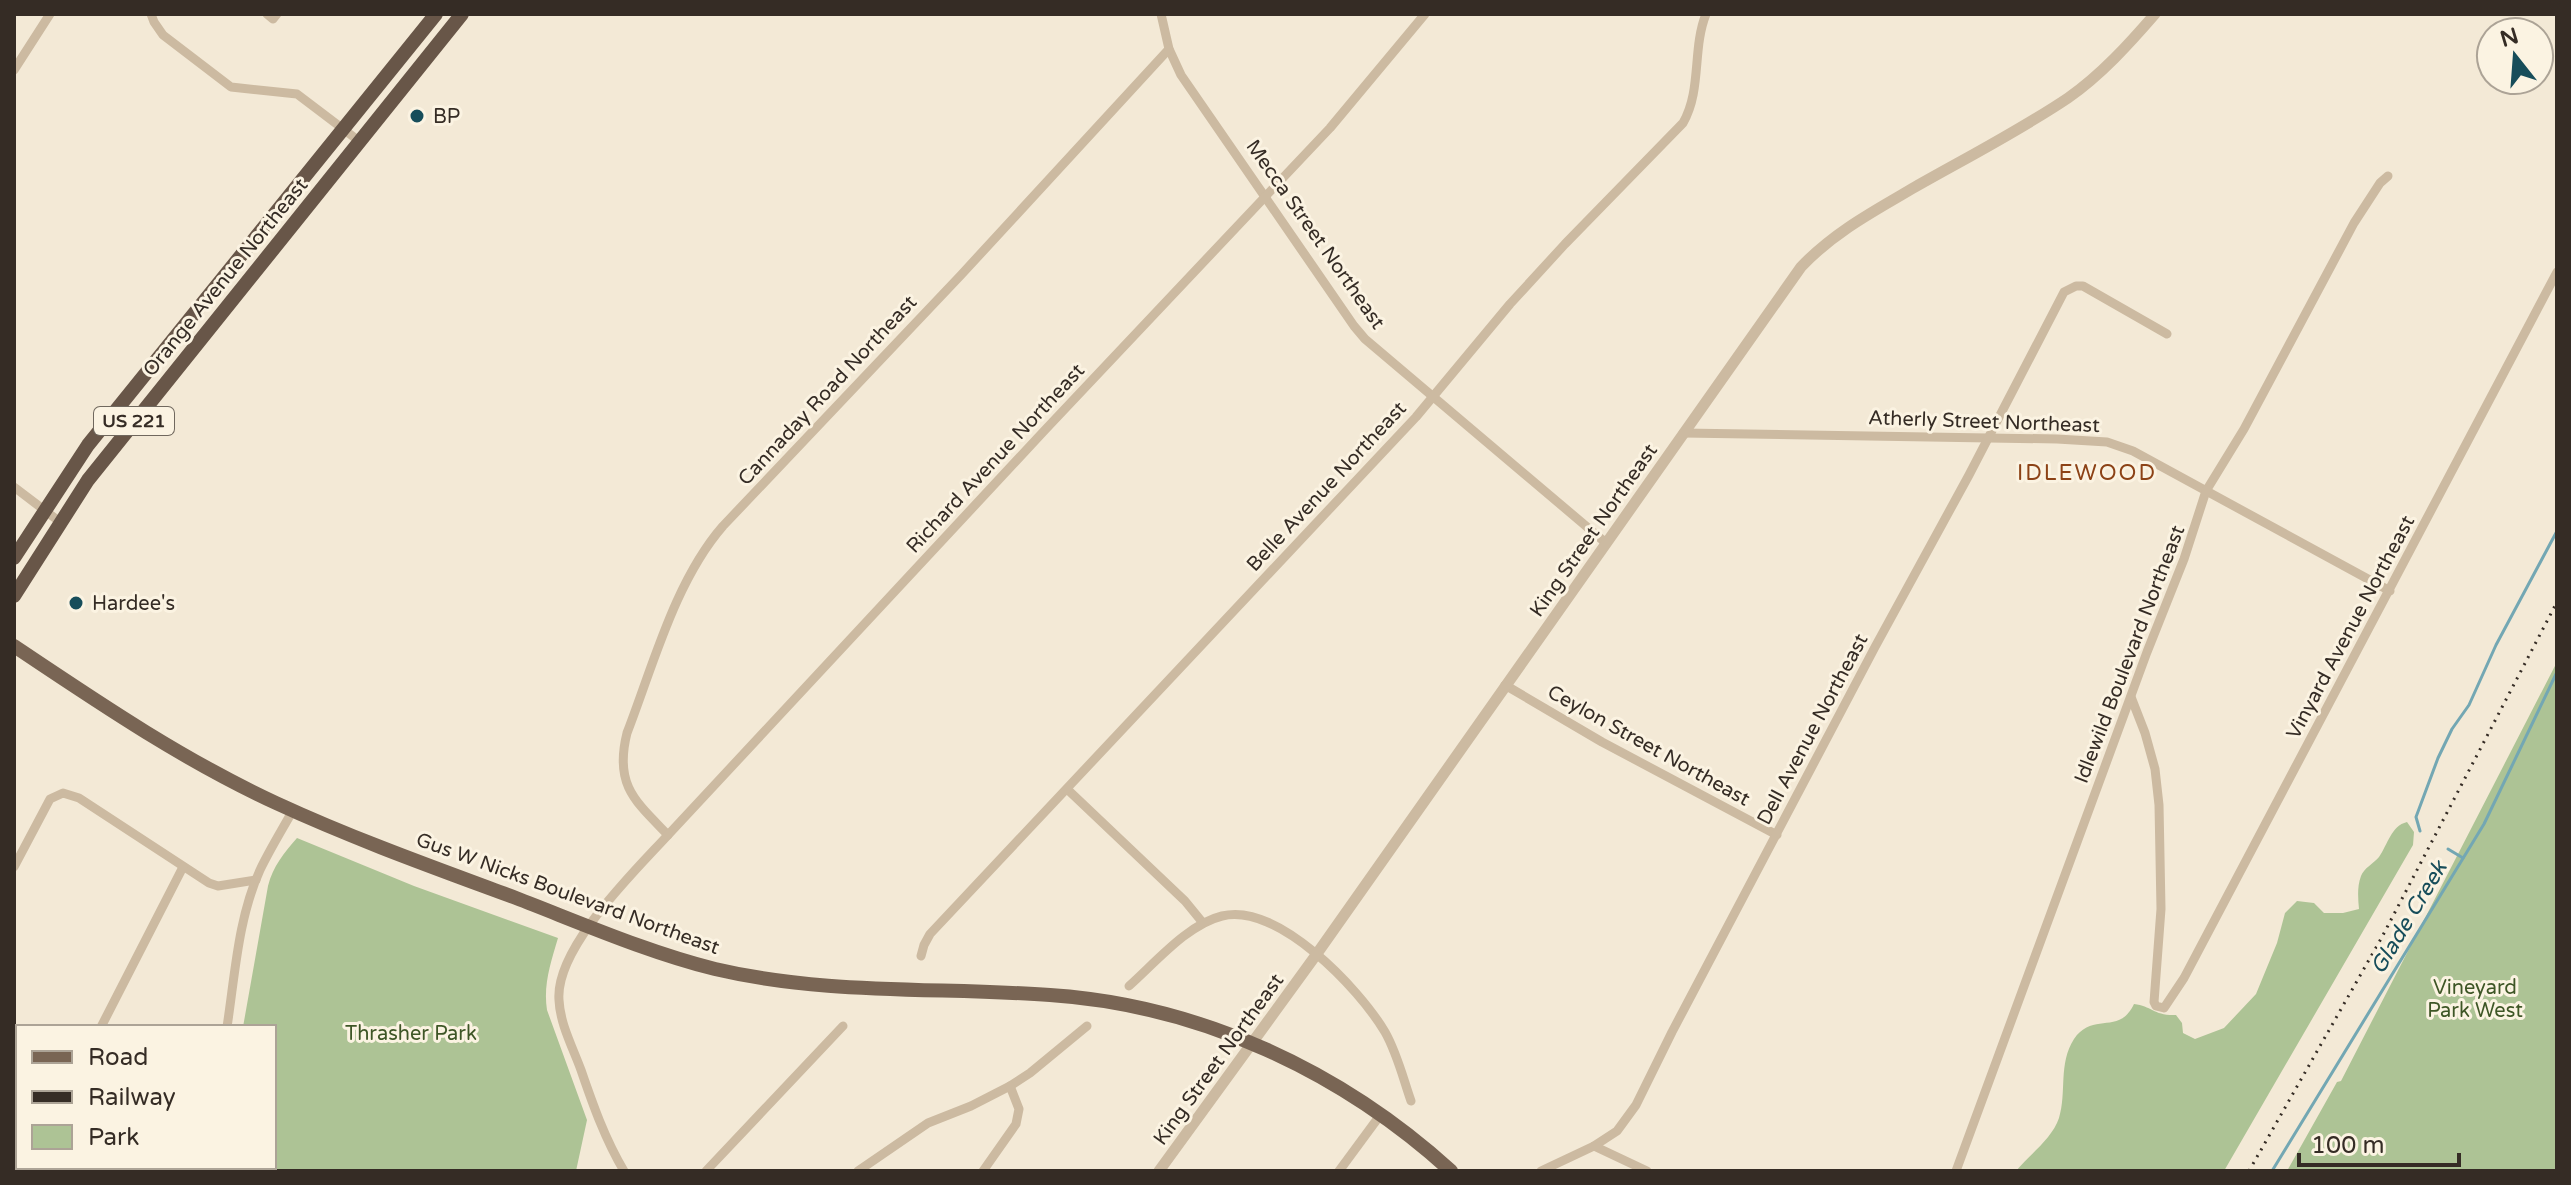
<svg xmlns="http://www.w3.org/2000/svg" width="2571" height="1185" font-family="'Varela Round',sans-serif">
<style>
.green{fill:#adc395}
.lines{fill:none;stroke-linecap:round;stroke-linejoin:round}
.stream{stroke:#73a7b3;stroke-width:3}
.minor{stroke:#ccbaa1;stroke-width:9}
.tertiary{stroke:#ccbaa1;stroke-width:11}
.primary{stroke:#796554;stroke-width:14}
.trunk{stroke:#685648;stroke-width:14}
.rail{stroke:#352c25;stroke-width:3;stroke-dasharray:2 6;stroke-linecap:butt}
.poi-dot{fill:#174d5a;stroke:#fbf3e2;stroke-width:3}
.labels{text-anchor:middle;stroke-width:6;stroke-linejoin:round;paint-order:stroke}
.shield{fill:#fbf3e2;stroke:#70685e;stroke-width:2}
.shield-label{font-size:18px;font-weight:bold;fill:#352c25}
.poi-label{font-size:20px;fill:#352c25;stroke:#fbf3e2;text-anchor:start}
.street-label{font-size:20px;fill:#352c25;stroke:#fbf3e2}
.park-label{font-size:20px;fill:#3e5626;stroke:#fbf3e2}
.neighbourhood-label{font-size:22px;letter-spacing:2px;fill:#8c4216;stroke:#fbf3e2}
.water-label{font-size:22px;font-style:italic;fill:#174d5a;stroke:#fbf3e2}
</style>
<rect width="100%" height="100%" fill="#f3e9d6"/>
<g class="green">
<path d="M2557,662V1171H2287L2337,1082L2341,1081Z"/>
<path d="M2407,822L2414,832L2413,845L2224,1171H2016C2029,1155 2052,1139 2059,1118C2067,1092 2058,1064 2074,1039C2093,1011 2119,1036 2134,1004C2152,1006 2154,1016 2176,1015L2182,1023L2183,1033L2195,1039L2224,1028L2256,994L2277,943L2285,913L2297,901L2314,903L2324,913H2343L2359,909C2358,898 2357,887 2361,876C2364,868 2373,864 2379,857C2388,844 2391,826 2407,822Z"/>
<path d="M297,838L414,886L558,938C551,962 543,985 547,1010L587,1120L576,1171H211L212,1167H274V1027H243L268,886C273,866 284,853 297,838Z"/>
</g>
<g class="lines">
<g class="stream">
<path d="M2420,831L2416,817L2438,758L2452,729L2469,705L2496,645L2557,531"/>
<path d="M2448,849L2463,858"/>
<path d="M2272,1171L2484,824L2557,672"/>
</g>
<g class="minor">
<path d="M151,14L154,22L163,35L231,87L297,94L359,141"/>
<path d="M267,14L273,19L277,14"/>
<path d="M1161,14L1169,49L1181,75L1354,326L1365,339L1606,543"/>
<path d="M14,70L50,14"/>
<path d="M1683,433L2057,439L2107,442L2133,451L2390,591"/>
<path d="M14,487L60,522"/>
<path d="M1505,685L1602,742L1777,835"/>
<path d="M2131,697L2145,733L2155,769L2159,805L2161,909L2154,1002L2156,1006L2164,1008L2184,978L2557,272"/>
<path d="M1067,789L1185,901L1203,923"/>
<path d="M668,835C635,801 614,785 627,733C653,666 675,581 723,526L961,275L1169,49"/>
<path d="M14,867L50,799L63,793L79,798L209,883L218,886L256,880"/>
<path d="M921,956L924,945L930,934L1416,417L1510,304L1565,244L1683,123C1702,90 1692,49 1706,14"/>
<path d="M1129,986C1155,963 1188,924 1222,916C1277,902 1359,988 1385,1032C1397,1053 1403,1078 1411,1101"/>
<path d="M101,1027L183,867"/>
<path d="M227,1027C235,975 238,918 260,870C270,849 282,830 293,810"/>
<path d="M14,1080L18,1082"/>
<path d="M1594,1146L1617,1131L1636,1105L1672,1032L1875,647L1969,475L2064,292L2076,286H2083L2167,334"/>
<path d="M155,1167L161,1171"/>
<path d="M15,1171L18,1166"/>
<path d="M178,1171L181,1167"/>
<path d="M624,1171C605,1139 593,1105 581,1070C573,1048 560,1024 559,1000C555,948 635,871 668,835L1044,431L1330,128L1425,14"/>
<path d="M706,1171L843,1026"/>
<path d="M858,1171L928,1123L971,1106L1010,1086L1030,1073L1087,1026"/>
<path d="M983,1171L1016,1124L1019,1109L1010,1086"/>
<path d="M1339,1171L1381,1114"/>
<path d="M1541,1171L1594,1146L1647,1171"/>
<path d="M1956,1171L2147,652L2184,559L2206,491L2244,429L2354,223L2380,183L2388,176"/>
</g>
<path class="tertiary" d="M1159,1171L1316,955L1801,267C1834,232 1874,211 1915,187C1966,158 2019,131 2068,98C2101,75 2129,44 2155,14"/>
<path class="primary" d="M14,646C99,703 183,760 276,803C354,839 435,868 516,898C581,923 647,952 715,969C825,995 938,987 1050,995C1200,1005 1341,1071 1451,1171"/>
<g class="trunk">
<path d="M14,558L88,445L436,14"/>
<path d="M14,596L88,480L462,14"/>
</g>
<path class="rail" d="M2249,1171L2382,937L2557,602"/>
</g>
<g class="poi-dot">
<circle cx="417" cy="116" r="8"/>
<circle cx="76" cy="603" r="8"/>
</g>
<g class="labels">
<rect class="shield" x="94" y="407" width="80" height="28" rx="6"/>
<g class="shield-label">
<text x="134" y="427">US 221</text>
</g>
<g class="poi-label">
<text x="433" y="123">BP</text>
<text x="92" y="610">Hardee's</text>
</g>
<g class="street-label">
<text transform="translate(1316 234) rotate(55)" y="7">Mecca Street Northeast</text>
<text transform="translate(225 277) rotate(-51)" y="7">Orange Avenue Northeast</text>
<text transform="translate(827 390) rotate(-47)" y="7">Cannaday Road Northeast</text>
<text transform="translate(1984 421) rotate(2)" y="7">Atherly Street Northeast</text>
<text transform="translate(995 458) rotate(-47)" y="7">Richard Avenue Northeast</text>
<text transform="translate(1326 486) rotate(-47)" y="7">Belle Avenue Northeast</text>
<text transform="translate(1593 530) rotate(-55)" y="7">King Street Northeast</text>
<text transform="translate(2350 627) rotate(-62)" y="7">Vinyard Avenue Northeast</text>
<text transform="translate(2129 654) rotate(-69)" y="7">Idlewild Boulevard Northeast</text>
<text transform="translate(1812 729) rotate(-62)" y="7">Dell Avenue Northeast</text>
<text transform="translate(1649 745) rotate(29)" y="7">Ceylon Street Northeast</text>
<text transform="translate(568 893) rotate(20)" y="7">Gus W Nicks Boulevard Northeast</text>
<text transform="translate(1218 1059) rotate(-54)" y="7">King Street Northeast</text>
</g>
<g class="park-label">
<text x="2475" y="994">Vineyard<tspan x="2475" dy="23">Park West</tspan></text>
<text x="411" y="1040">Thrasher Park</text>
</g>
<g class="neighbourhood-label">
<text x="2087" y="480">IDLEWOOD</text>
</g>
<g class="water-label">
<text transform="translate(2408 917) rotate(-59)" y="8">Glade Creek</text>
</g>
</g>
<rect width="2571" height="1185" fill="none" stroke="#352c25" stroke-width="32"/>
<rect x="16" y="1025" width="260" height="144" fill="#fbf3e2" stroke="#aca396" stroke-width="2"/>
<rect x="32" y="1051" width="40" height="12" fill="#796554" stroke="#aca396" stroke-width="2"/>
<text x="88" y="1065" font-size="24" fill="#352c25">Road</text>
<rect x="32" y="1091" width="40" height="12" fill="#352c25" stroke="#aca396" stroke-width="2"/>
<text x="88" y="1105" font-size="24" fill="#352c25">Railway</text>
<rect x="32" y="1125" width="40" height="24" fill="#adc395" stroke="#aca396" stroke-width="2"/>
<text x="88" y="1145" font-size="24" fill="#352c25">Park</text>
<g transform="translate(2515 56) rotate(343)"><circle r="38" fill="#fbf3e2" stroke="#aca396" stroke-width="2"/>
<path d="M0-6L14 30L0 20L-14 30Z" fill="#174d5a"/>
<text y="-12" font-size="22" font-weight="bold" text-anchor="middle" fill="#352c25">N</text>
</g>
<path d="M2299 1153v12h160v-12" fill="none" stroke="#352c25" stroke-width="4"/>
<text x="2311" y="1153" font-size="24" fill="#352c25" stroke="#fbf3e2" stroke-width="6" paint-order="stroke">100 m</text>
</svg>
